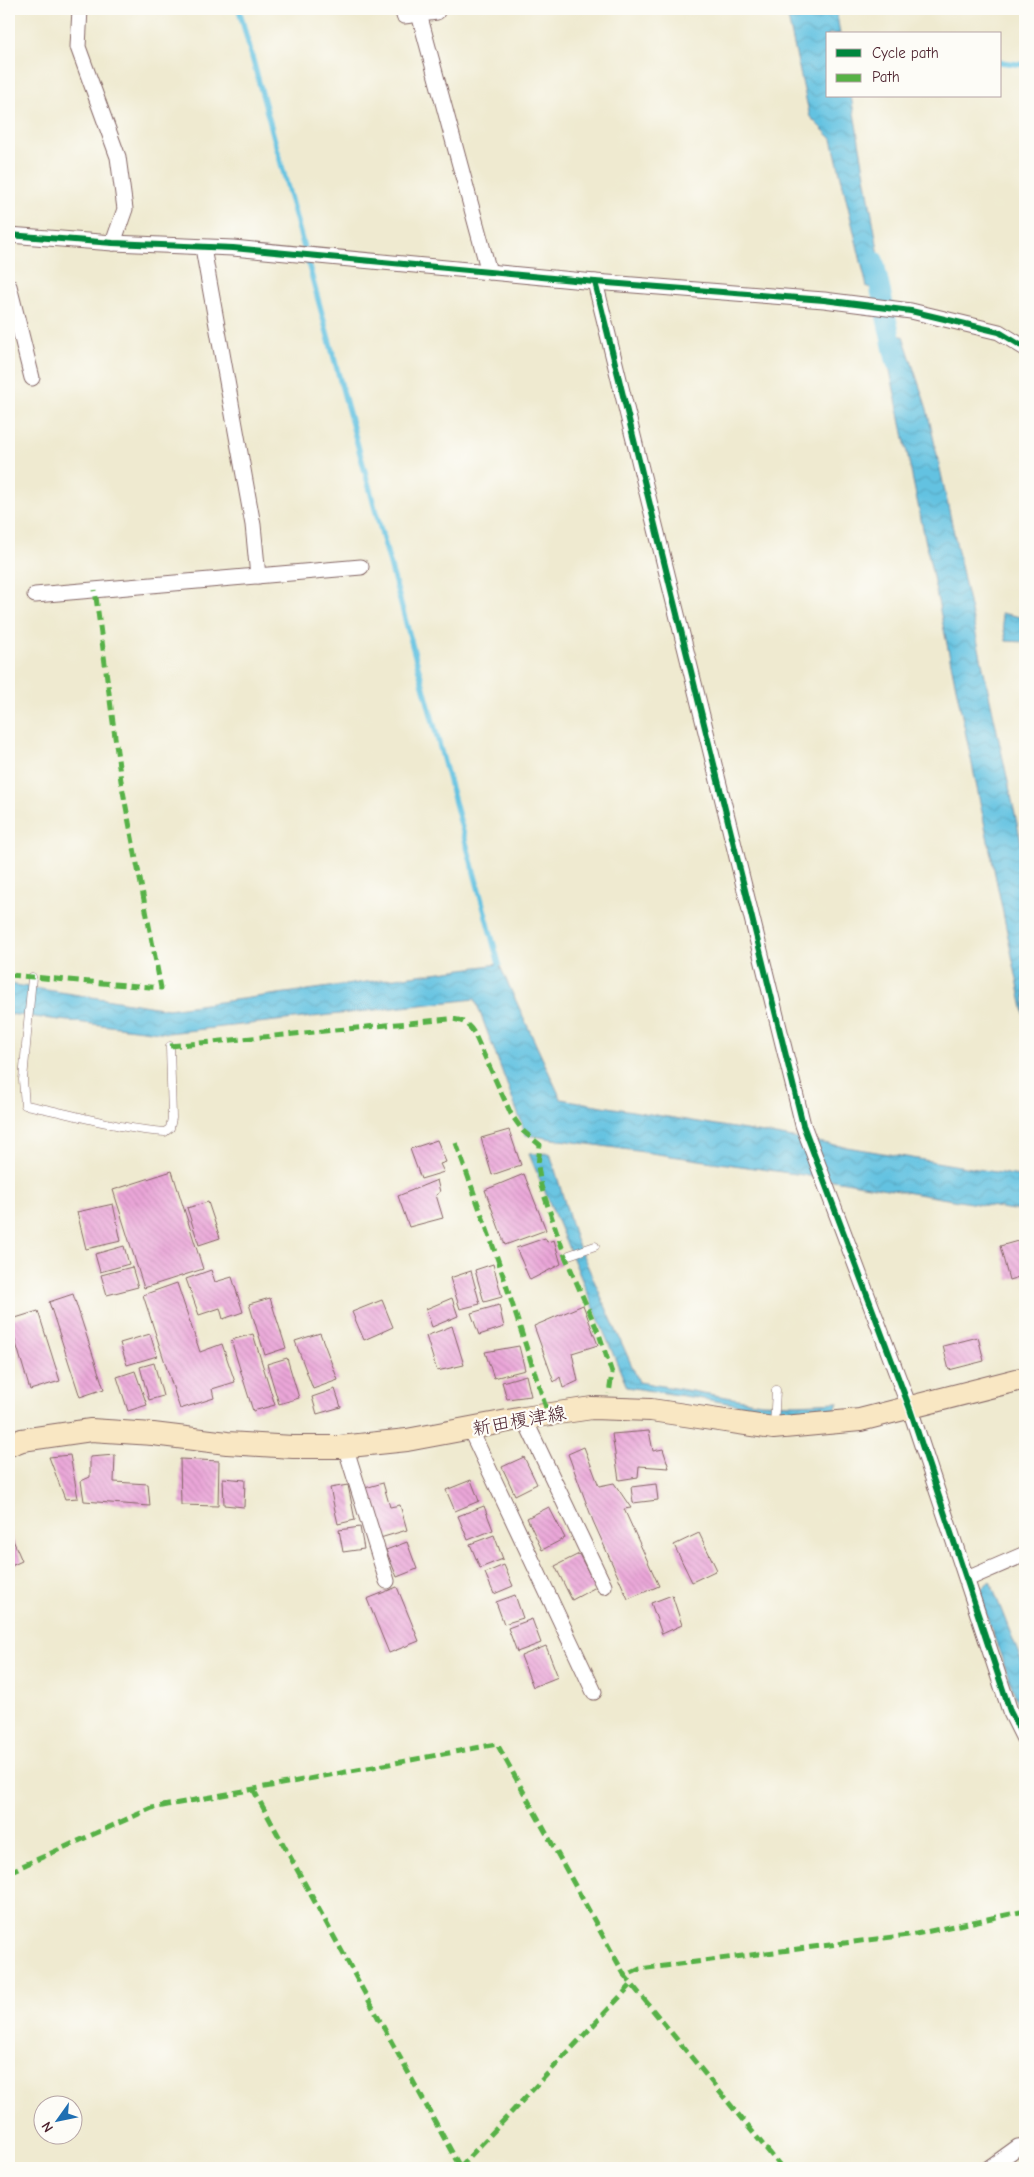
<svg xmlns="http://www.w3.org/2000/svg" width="1034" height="2177" font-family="'Comic Neue','Klee One',sans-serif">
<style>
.water{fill:url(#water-waves);stroke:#567086}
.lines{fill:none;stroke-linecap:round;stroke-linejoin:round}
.stream{stroke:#63c2e1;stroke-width:5.5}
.canal{stroke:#63c2e1;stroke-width:20}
.building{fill:url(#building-back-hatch)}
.service-casing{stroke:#846665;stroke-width:9}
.minor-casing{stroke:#846665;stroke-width:17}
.secondary-casing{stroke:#846665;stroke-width:24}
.service{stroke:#fff;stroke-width:8}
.minor{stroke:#fff;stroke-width:15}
.secondary{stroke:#f9e7c3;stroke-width:22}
.quiet{stroke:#57b146;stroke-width:5;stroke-dasharray:10 5;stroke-linecap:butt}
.cycleway-casing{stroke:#fdfcf7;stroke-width:9}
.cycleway{stroke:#00873e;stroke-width:6}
.labels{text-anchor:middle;stroke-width:4.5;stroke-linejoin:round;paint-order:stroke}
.street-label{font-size:19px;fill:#4a1f2b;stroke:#fdfcf7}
</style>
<defs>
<pattern id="water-waves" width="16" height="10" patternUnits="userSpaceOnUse" patternTransform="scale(1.25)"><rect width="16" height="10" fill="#63c2e1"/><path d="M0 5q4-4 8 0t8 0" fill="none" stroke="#57a6c1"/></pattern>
<pattern id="building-back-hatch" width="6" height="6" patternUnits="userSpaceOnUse" patternTransform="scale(1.25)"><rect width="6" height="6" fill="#eaa6d8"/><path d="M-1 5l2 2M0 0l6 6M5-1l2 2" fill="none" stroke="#ca8eba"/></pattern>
</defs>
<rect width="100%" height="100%" fill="#fdfcf7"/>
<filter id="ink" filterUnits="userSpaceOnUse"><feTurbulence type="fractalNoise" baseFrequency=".02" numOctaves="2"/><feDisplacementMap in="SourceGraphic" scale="10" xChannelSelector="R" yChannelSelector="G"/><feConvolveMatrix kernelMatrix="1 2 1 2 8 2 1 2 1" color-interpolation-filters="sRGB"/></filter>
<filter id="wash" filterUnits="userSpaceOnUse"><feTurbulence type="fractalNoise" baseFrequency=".0096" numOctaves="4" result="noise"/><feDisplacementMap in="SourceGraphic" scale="20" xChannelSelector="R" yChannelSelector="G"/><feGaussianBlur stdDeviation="1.12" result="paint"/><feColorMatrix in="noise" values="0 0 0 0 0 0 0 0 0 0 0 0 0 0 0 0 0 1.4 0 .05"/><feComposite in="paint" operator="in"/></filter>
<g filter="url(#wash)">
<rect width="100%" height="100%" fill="#efead0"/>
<g class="water">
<path d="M786,9H836L840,34H828V96H851L885,289L867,287L832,139L810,117Z"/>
<path d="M903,336L927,409L1025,860V1018L883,337Z"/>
<path d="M1001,613L1025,618V642L1006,641Z"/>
<path d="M499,964L561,1099L1025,1177V1212L803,1175L526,1135L475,999L168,1033L9,1014V984L168,1009Z"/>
<path d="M550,1153L576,1240L639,1382L761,1403L795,1404L838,1402L835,1411L798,1414L627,1387L529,1154Z"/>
<path d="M990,1581L1025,1670V1723L978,1592Z"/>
</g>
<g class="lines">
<g class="stream">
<path d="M239,9L499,964"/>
<path d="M1000,62L1025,65"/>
</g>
<path class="canal" d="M874,261L896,362"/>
</g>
<g id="blocks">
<g class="building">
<path d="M509,1130L521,1165L492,1175L481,1138Z"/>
<path d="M437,1140L446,1162L440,1164L444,1172L421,1179L410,1149Z"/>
<path d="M172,1171L203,1269L144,1288L113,1190Z"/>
<path d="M524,1174L546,1230L505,1245L485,1190Z"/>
<path d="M437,1180L440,1192L436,1195L443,1218L409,1227L398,1196Z"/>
<path d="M208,1202L220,1238L199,1245L187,1208Z"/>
<path d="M113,1204L121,1241L86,1249L77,1212Z"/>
<path d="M545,1238L547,1242L554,1240L561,1264L530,1280L516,1248Z"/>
<path d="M1025,1239V1275L1009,1280L1000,1246Z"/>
<path d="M124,1246L129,1264L100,1272L95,1254Z"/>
<path d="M493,1264L502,1297L484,1302L475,1270Z"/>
<path d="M132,1267L138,1287L107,1295L101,1275Z"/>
<path d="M211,1270L215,1282L232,1277L243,1312L223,1319L220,1308L199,1315L186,1279Z"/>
<path d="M471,1271L480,1304L460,1309L450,1278Z"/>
<path d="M177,1283L200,1352L222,1344L235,1382L212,1389L214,1398L180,1409L143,1295Z"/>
<path d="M73,1294L104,1389L80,1397L49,1302Z"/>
<path d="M270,1298L286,1348L265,1355L249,1304Z"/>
<path d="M452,1298L458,1316L432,1327L426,1309Z"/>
<path d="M382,1300L393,1327L364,1340L352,1312Z"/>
<path d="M499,1305L504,1327L479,1335L471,1313Z"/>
<path d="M583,1305L598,1345L572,1353L578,1381L563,1388L560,1377L554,1382L534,1326Z"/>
<path d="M38,1311L60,1381L30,1390L9,1320Z"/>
<path d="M452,1326L464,1365L437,1371L426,1336Z"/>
<path d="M320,1333L338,1380L313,1389L295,1341Z"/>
<path d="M150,1334L157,1356L127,1365L120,1343Z"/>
<path d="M253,1334L275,1405L253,1411L231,1340Z"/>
<path d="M978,1337L984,1361L949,1370L943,1346Z"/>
<path d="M519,1346L525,1370L494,1378L485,1352Z"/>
<path d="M287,1358L299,1398L279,1404L267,1364Z"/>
<path d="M154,1363L163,1396L149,1400L140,1367Z"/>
<path d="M135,1371L147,1405L128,1411L117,1377Z"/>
<path d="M526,1375L531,1396L507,1399L502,1382Z"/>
<path d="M335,1389L341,1407L317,1414L312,1397Z"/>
<path d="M649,1431L653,1451L663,1449L669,1468L639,1466L638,1477L619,1480L612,1434Z"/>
<path d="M584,1447L599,1486L614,1483L631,1508L624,1509L659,1586L628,1599L593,1521L568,1454Z"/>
<path d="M70,1455L78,1498L65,1499L49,1457Z"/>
<path d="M115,1455L114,1482L148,1484L150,1506L84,1501L81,1481L90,1477V1457Z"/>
<path d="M524,1457L537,1484L515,1495L502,1467Z"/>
<path d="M180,1459L219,1461L218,1506L181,1505Z"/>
<path d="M223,1478L245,1480L244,1507L224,1505Z"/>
<path d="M471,1480L479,1501L455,1511L446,1490Z"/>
<path d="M383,1483L390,1507L400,1505L407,1530L380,1538L365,1488Z"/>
<path d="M656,1484L658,1500L633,1503L631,1487Z"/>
<path d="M348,1485L355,1520L338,1524L330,1488Z"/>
<path d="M484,1506L493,1530L468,1540L458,1516Z"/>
<path d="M549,1507L565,1538L542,1550L527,1518Z"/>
<path d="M360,1527L364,1549L343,1552L339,1530Z"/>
<path d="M10,1533L22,1561L9,1567V1534Z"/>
<path d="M699,1533L717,1570L692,1582L674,1545Z"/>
<path d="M494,1535L503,1559L480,1568L470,1544Z"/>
<path d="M407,1542L417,1569L397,1577L386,1550Z"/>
<path d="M579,1554L596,1587L572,1600L555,1566Z"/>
<path d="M504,1565L513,1586L494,1594L485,1573Z"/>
<path d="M397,1587L419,1641L389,1653L367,1599Z"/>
<path d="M515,1595L523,1618L504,1624L496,1602Z"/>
<path d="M672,1595L682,1625L662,1634L651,1603Z"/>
<path d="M532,1619L541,1643L517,1652L508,1628Z"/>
<path d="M546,1646L558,1677L533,1687L521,1656Z"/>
</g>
</g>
</g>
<g filter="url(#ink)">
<use href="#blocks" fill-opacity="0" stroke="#846665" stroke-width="1"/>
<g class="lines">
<g class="service-casing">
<g id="service">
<path d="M32,977L23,1080L25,1105C71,1113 117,1129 165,1132L170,1128L172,1118L170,1046"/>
<path d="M569,1255L595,1246"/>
<path d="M774,1426L776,1390"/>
</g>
</g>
<g class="minor-casing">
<g id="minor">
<path d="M80,9L78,47L118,157L125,209L113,243"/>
<path d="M419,14L489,272"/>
<path d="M404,16L437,12"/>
<path d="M9,235L113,243L233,248L595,282L824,300L911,311L999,332L1025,348"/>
<path d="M203,248L253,525L258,576"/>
<path d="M595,282L803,1125L910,1409L1010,1711L1025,1741"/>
<path d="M9,286L32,378"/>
<path d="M35,595L361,567"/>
<path d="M524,1418L604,1586"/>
<path d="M470,1429L594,1692"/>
<path d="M345,1446L387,1581"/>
<path d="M967,1579L1025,1554"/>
<path d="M989,2168L1018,2147L1025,2146"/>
</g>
</g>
<g class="secondary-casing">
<path id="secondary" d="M9,1445L22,1440L91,1430L153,1434L227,1443L293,1447H340L407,1440L524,1418L592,1408L651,1410L773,1428L860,1420L1025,1378"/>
</g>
<use href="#service" class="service"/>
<use href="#minor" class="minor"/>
<use href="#secondary" class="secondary"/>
<g class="quiet">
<path d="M9,975L161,988L121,781L95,590"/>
<path d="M170,1046L449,1019C461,1019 468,1023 474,1033L511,1114L523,1131L540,1145L538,1166L541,1186L565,1256L599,1334L612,1373L609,1394"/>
<path d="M456,1143L499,1263L548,1414"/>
<path d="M253,1789L460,2167"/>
<path d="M9,1872L152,1808L497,1744L625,1976"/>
<path d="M459,2168L632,1984"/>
<path d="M782,2168L625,1976L640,1969L916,1934L1025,1911"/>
</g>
<g class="cycleway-casing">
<g id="cycleway">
<path d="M9,235L113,243L233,248L595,282L824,300L911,311L999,332L1025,348"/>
<path d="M595,282L803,1125L910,1409L1010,1711L1025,1741"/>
</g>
</g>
<use href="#cycleway" class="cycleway"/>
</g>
</g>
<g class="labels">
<g class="street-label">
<text transform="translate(519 1420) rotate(-10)" y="7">新田榎津線</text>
</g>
</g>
<rect width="1034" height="2177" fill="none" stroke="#fdfcf7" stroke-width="30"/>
<rect x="826" y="32" width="175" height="65" fill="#fdfcf7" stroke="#b5a4a5"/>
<rect x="836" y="49" width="25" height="8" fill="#00873e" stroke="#b5a4a5"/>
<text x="872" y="58" font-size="15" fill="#4a1f2b">Cycle path</text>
<rect x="836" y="74" width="25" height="8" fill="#57b146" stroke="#b5a4a5"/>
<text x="872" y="82" font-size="15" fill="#4a1f2b">Path</text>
<g transform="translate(58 2120) rotate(237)"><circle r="24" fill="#fdfcf7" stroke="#b5a4a5"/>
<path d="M0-4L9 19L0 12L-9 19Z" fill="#1f6fb2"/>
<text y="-8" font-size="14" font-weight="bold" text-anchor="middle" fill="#4a1f2b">N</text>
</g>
</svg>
